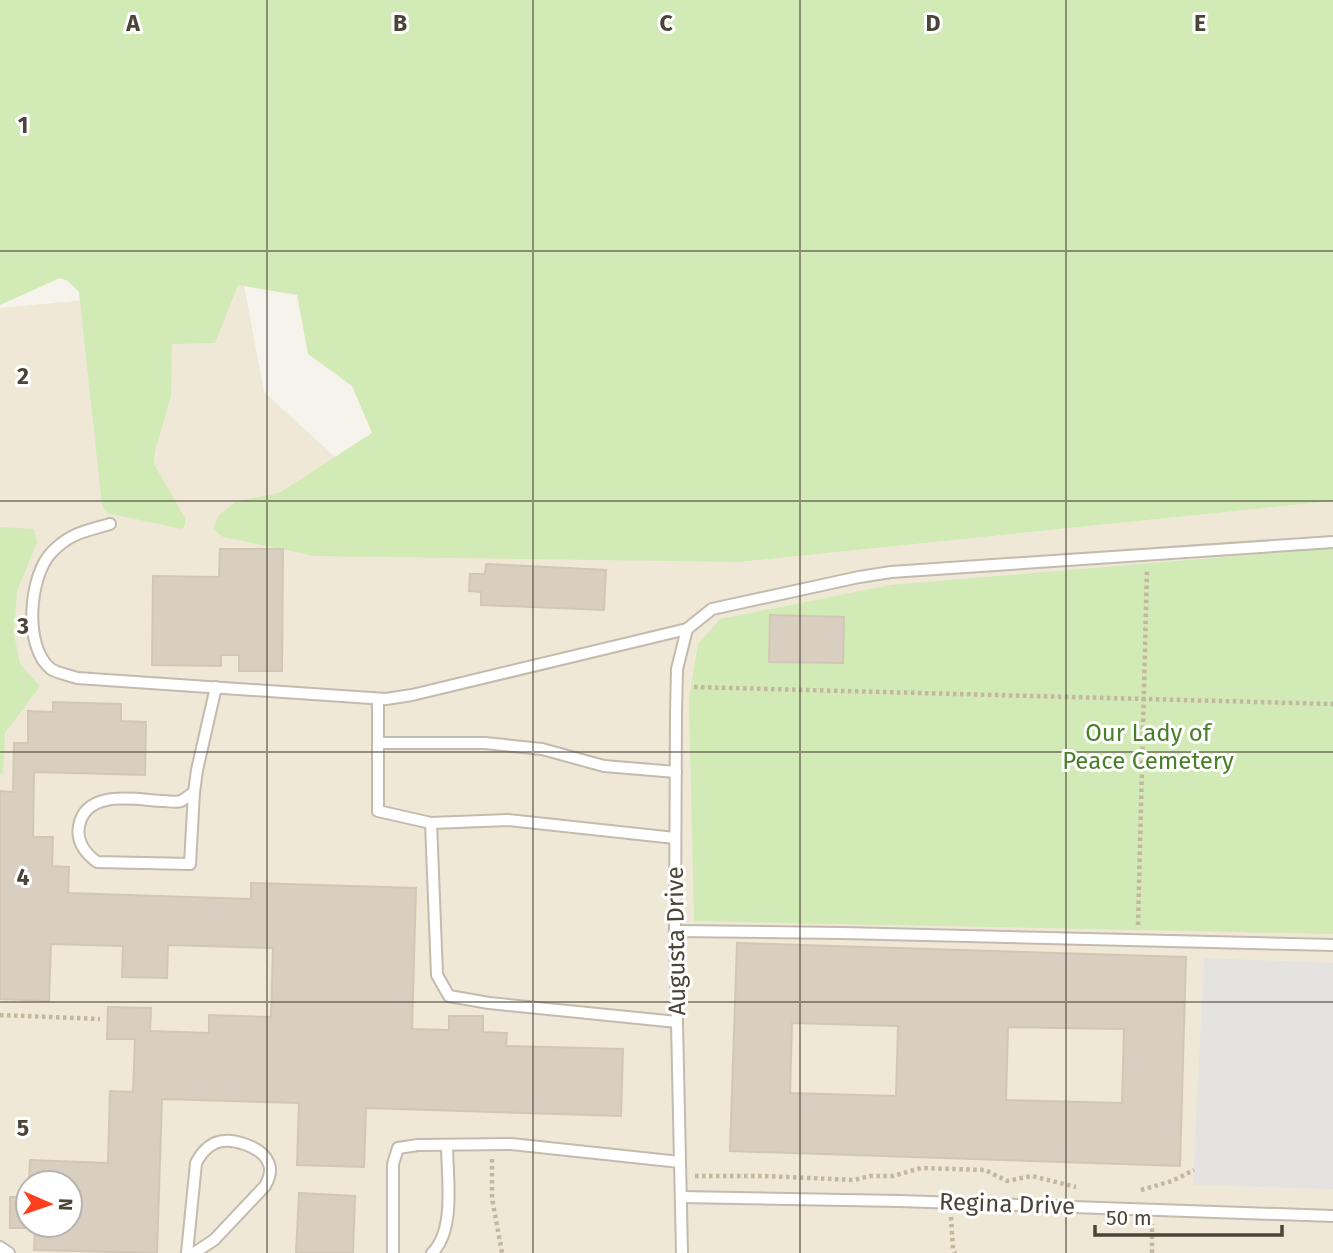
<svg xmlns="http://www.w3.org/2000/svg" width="1333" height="1253" font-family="'Fira Sans',sans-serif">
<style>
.education{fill:#efe8d6;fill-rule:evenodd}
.green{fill:#d2eab5}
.parking{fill:#e5e3e0}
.building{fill:#d8cfc1;stroke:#d3c7b4;stroke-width:2;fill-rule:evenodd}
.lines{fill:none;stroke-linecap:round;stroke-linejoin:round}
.service-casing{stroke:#c2bbae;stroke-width:14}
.path{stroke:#c4b79f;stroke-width:4.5;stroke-dasharray:3.5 3.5;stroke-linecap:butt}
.service{stroke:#fff;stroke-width:10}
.grid{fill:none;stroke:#4b4439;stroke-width:2;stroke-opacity:0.55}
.labels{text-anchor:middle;stroke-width:6;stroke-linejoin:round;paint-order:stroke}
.park-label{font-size:24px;fill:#4a7f2a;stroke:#fff}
.street-label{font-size:24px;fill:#4b4439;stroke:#fff}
.grid-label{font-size:23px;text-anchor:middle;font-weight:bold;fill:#4b4439;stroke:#fff;stroke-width:6;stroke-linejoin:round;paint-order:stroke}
</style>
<rect width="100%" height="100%" fill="#f6f3ec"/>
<path class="education" d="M244,285L264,392L439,552L740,562L1333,501V1253H0V308ZM28,1183H70V1225H28Z"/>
<g class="green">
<path d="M0,0H1333V501L740,562L315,556L223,537L213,529L219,515L237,501L279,493L372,433L352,386L308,354L297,295L238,285L215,343L172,344L171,396L155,451L154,464L185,518V525L182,529L107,513L102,505L79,292L68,281L60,278L0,305Z"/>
<path d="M0,527L34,529L37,542L17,591L14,634L20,664L40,686L5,733L3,773L0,774Z"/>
<path d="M1333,548V934L694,921L689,699L698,644L720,619L891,585Z"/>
</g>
<path class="parking" d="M1204,958L1333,963V1189L1193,1185Z"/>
<g class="building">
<path d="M220,549H283L282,671H239V655H221V666L152,665L153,576L219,577Z"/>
<path d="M486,564L606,570L604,610L481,605V592L469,591L470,574H485Z"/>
<path d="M770,615L844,617L843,663L769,662Z"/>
<path d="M53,702L121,704V721L146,722L145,775L34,772L33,837H53L52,866L69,867L68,893L251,899V883L416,888L412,1029L449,1030V1016H483V1032L507,1033L506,1046L623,1049L621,1116L366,1108L364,1167L297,1165L299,1103L162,1099L157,1253L34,1250L35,1228H10V1197H28V1225H70V1183H29L30,1160L108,1163L110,1091L133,1092L135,1039H107L108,1007L151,1008L150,1031L209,1033V1015L271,1017L273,948L168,945L167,978L122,977L123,946L51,944L49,1001L0,999V791L13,792L14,743H28V711L53,712Z"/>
<path d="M737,943L1186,957L1180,1166L730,1151ZM792,1023L898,1026L896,1096L790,1093ZM1008,1027L1124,1029L1122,1103L1006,1100Z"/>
<path d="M299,1193L355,1196L353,1253H296Z"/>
</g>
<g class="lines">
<g class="service-casing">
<g id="service">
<path d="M110,524C86,531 70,533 52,552C29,575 23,647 51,669C57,673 69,675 77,678L386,699L412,695L687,629L712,609L859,577L891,572L1333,542"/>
<path d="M378,699V811L431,823L437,975L449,996L489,1003L677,1022"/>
<path d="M378,743H485L542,749L604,766L676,772"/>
<path d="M194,792L190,864L97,862C85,853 76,842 79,826C86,788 137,800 164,801C169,801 176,803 181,801C185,799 190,795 194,792Z"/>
<path d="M194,792L197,770L216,687"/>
<path d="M431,823L508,820L675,838"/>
<path d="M675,931L842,933L1333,945"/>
<path d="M681,1197L899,1201L1333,1216"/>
<path d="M0,1247L9,1253"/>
<path d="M187,1253L196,1163C201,1154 205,1148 215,1143C231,1136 263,1147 269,1164C272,1172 269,1179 265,1186L214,1240L194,1253"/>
<path d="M393,1253V1164L398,1148L418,1145L511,1144L680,1162"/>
<path d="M432,1253C456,1230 447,1176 447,1145"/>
<path d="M682,1253L675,931L676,712L677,669L687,629"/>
</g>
</g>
<g class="path">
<path d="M694,687L1333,704"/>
<path d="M1138,925L1147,570"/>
<path d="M0,1015L100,1019"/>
<path d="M492,1159V1198L502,1253"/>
<path d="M695,1176H765L854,1180L870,1176H893L921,1168L985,1170L1007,1181L1032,1176L1076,1187"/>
<path d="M1141,1190L1172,1181L1194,1170"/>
<path d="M951,1217L953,1249L955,1253"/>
<path d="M1152,1253V1224"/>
</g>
<use href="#service" class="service"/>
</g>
<path class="grid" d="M267,0V1253M533,0V1253M800,0V1253M1066,0V1253M0,251H1333M0,501H1333M0,752H1333M0,1002H1333"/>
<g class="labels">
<g class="park-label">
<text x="1148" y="741">Our Lady of<tspan x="1148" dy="28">Peace Cemetery</tspan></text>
</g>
<g class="street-label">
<text transform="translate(676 941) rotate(-91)" y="8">Augusta Drive</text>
<text transform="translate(1007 1204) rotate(2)" y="8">Regina Drive</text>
</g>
</g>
<g class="grid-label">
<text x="133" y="31">A</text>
<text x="400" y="31">B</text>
<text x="666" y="31">C</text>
<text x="933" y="31">D</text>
<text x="1200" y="31">E</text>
<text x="23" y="133">1</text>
<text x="23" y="384">2</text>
<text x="23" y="634">3</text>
<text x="23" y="885">4</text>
<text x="23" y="1136">5</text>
</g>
<g transform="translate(49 1204) rotate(92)"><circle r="33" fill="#ffffff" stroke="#b7b4b0" stroke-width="2"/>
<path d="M0-5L12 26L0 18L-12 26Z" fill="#fc3f1d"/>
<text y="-10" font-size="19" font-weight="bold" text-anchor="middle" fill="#4b4439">N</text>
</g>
<path d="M1095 1225v10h187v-10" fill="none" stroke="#4b4439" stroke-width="3.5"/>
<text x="1106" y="1225" font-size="21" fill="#4b4439" stroke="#ffffff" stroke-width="5" paint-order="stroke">50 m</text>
</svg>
